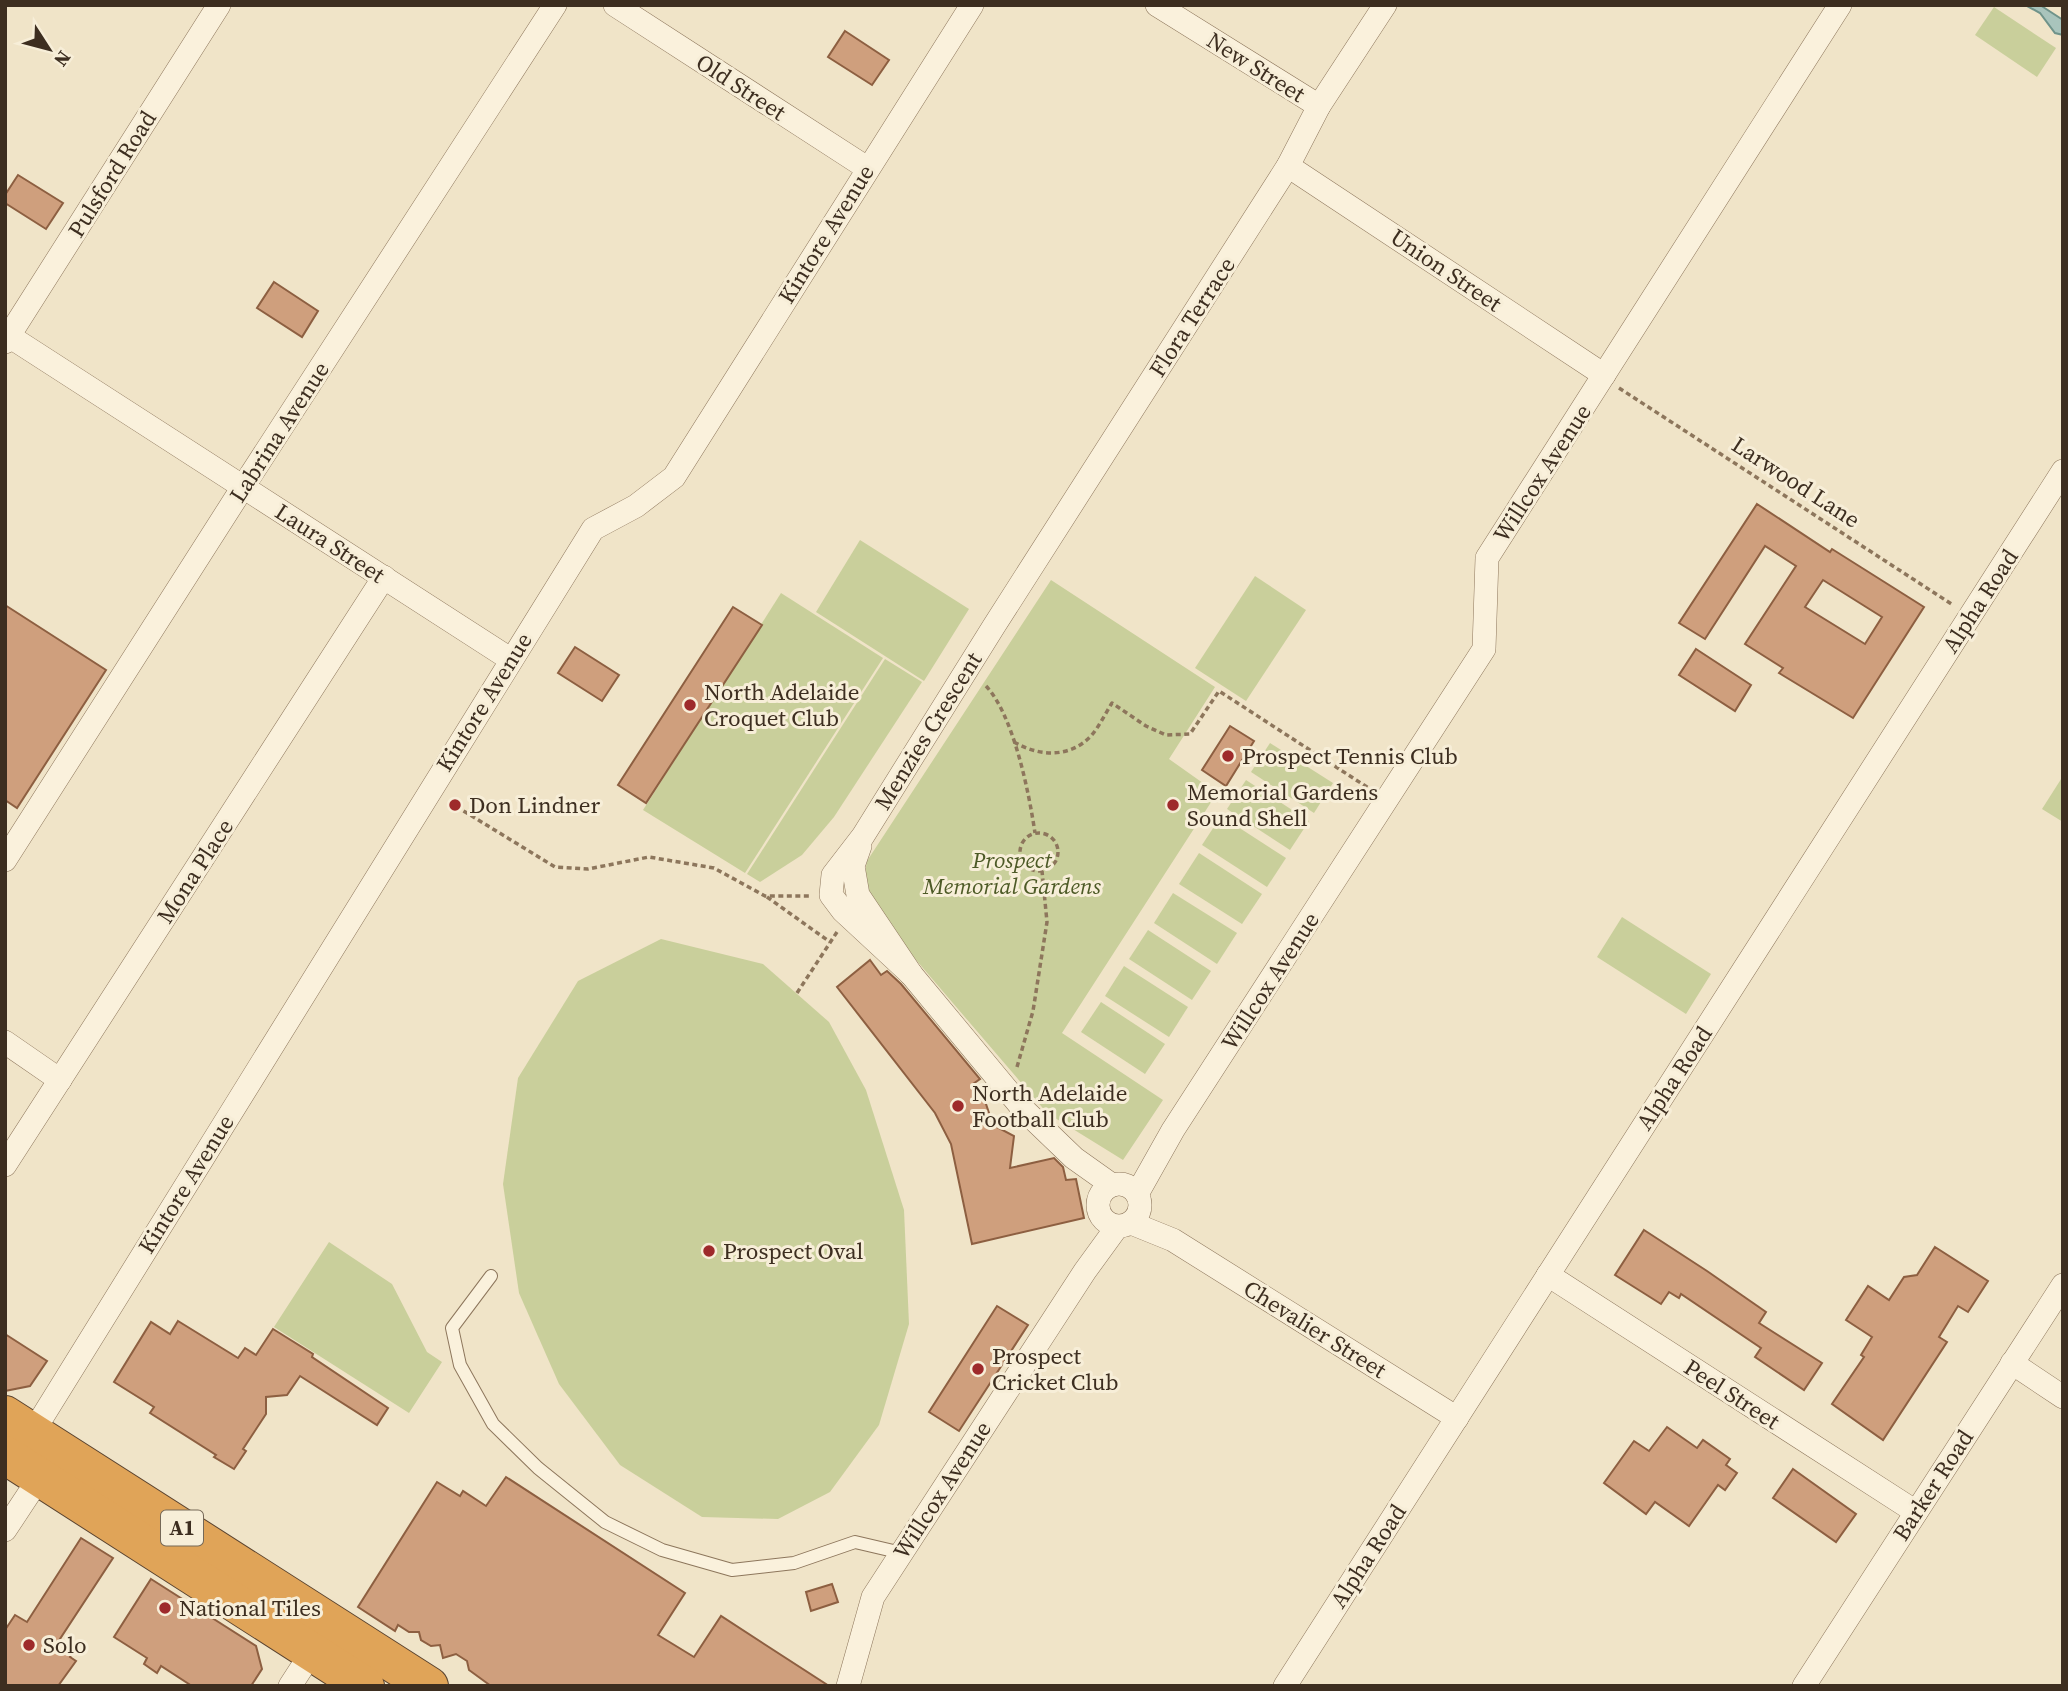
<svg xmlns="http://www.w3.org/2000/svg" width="2068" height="1691" font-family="'Source Serif 4',serif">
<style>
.green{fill:#c9cf9b}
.water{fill:#a9c4bc;stroke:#6f938a;stroke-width:2}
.building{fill:#cf9f7d;stroke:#8d5f41;stroke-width:2;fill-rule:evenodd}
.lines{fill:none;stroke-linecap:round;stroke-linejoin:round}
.lane-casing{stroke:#8d765c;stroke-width:14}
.street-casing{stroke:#8d765c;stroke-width:24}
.highway-casing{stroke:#5b4430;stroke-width:40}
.path{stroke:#8d765c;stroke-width:3.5;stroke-dasharray:5 3.5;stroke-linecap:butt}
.lane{stroke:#faf1dc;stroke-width:12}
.street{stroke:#faf1dc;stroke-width:23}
.highway{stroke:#e0a458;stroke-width:38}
.poi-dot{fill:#9e2a2b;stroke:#f7eed8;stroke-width:2.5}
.labels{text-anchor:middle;stroke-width:6;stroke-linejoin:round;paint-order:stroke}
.shield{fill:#f7eed8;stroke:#756857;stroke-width:2}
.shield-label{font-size:21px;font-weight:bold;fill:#3d2e20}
.street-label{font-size:23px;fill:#3d2e20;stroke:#f7eed8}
.poi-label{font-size:23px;fill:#3d2e20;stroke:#f7eed8;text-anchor:start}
.park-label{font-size:23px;font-style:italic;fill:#4d5a26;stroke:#f7eed8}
</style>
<rect width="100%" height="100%" fill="#f0e4c8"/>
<g class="green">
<path d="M1994,7L2056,48L2037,77L1975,35Z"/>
<path d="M860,540L969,609L924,681L816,612Z"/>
<path d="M1255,576L1306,610L1246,701L1195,668Z"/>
<path d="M1051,580L1215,687L1169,759L1217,793L1062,1033L1163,1100L1123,1160L1047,1113L869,905L863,884L867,861Z"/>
<path d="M781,593L883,658L745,873L643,810Z"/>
<path d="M885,659L922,682L834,817L802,855L760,882L747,874Z"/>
<path d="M1270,743L1333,783L1314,813L1251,772Z"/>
<path d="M2063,776V822L2042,809Z"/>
<path d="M1246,780L1309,821L1290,850L1227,809Z"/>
<path d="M1221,816L1286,858L1267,887L1202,845Z"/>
<path d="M1199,853L1262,894L1242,924L1179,884Z"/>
<path d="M1173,893L1237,933L1217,964L1154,923Z"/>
<path d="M1622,917L1711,974L1686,1014L1597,957Z"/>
<path d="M1148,930L1211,971L1192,1000L1129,959Z"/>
<path d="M661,939L763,964L829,1022L866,1090L904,1210L909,1324L879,1425L830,1492L778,1519L702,1517L620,1465L559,1384L519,1293L503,1184L518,1078L578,981Z"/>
<path d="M1124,966L1188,1007L1169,1037L1105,996Z"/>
<path d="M1101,1002L1165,1044L1145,1074L1081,1032Z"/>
<path d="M329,1242L392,1284L427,1352L442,1362L409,1413L274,1327Z"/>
</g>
<path class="water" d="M2040,5L2063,20V35L2055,33L2040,13L2027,6Z"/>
<g class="building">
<path d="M845,31L889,60L872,85L828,57Z"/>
<path d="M18,175L63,203L46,229L5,203V195Z"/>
<path d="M274,282L318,311L302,337L257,308Z"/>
<path d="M1757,504L1830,552L1832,549L1924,607L1853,718L1779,673L1783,668L1745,644L1796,566L1765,546L1705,639L1679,623ZM1823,580L1882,617L1865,644L1805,607Z"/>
<path d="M5,605L106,670L17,808L5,800Z"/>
<path d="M733,607L762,625L646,803L618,785Z"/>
<path d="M575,647L619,675L602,701L558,673Z"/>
<path d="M1696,649L1751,685L1735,711L1679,675Z"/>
<path d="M1230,726L1254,741L1226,786L1202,770Z"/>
<path d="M870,960L881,975L887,971L901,984L980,1079L973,1084L984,1098L993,1125L1014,1136L1010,1168L1054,1158L1063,1167L1066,1180L1076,1179L1084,1218L972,1244L951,1144L935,1113L837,987Z"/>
<path d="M1644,1230L1707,1271L1766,1312L1759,1323L1822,1363L1804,1390L1755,1357L1761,1348L1681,1294L1679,1298L1669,1292L1661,1304L1615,1275Z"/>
<path d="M1935,1247L1988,1281L1968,1312L1958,1306L1939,1337L1947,1342L1883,1440L1832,1404L1864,1357L1861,1355L1872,1337L1846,1320L1868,1286L1889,1300L1904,1277L1917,1275Z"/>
<path d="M997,1306L1028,1325L959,1431L929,1412Z"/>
<path d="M178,1321L238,1358L245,1348L256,1355L273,1329L313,1354L312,1357L388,1408L377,1425L300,1376L287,1395L266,1397V1414L243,1449L246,1451L234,1469L214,1457L216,1455L150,1413L154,1407L114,1382L151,1322L170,1334Z"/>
<path d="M5,1334L47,1361L30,1386L5,1391Z"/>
<path d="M1667,1427L1697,1448L1703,1440L1730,1459L1726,1465L1737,1473L1725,1490L1718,1485L1689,1526L1655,1502L1646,1514L1604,1483L1634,1441L1649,1451Z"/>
<path d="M1793,1469L1856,1514L1836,1542L1773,1498Z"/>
<path d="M506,1477L685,1593L658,1635L694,1657L721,1616L829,1686H491L469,1670L467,1661L456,1654L443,1658L440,1645L431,1646L421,1640L419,1632H409L398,1625L395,1631L358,1607L437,1482L460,1496L463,1491L486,1506Z"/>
<path d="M81,1538L113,1558L58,1642L73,1651L70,1657L76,1661L58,1686H5V1630L15,1615L27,1622Z"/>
<path d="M151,1579L256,1646L262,1669L251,1686H192L161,1666L157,1673L144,1664L147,1658L114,1637Z"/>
<path d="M832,1584L838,1602L811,1611L806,1592Z"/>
</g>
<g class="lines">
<g class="lane-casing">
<path id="lane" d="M491,1276L452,1328L460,1365L493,1424L538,1468L605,1522L662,1550L732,1570L794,1563L855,1542L902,1553"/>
</g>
<g class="street-casing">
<g id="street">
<path d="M615,5L867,168"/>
<path d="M1157,5L1319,106"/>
<path d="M1288,166L1604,375"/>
<path d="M9,336L510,659"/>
<path d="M5,342L219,5"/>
<path d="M860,846L853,866L858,895L911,974L1023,1109L1074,1158L1112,1185"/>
<path d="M5,860L243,487L555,5"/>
<path d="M911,974L843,911L831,895L833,875L863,836L994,626L1288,166L1319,106L1385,5"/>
<path d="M5,1042L60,1080"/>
<path d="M5,1165L384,577"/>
<circle cx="1119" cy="1205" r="21"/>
<path d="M1137,1194L1173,1130L1484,649L1487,558L1840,5"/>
<path d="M1131,1223L1173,1240L1457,1418"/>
<path d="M1548,1275L1916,1512"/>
<path d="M2012,1363L2063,1397"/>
<path d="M33,1432L593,529L636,506L674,477L972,5"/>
<path d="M5,1530L40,1477"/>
<path d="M290,1686L312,1652"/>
<path d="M848,1686L873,1597L1085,1271L1117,1227"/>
<path d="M1285,1686L2063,471"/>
<path d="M1804,1686L2063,1285"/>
</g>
</g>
<g class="highway-casing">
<g id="highway">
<path d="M5,1415L429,1686"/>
<path d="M5,1455L365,1686"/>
</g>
</g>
<g class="path">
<path d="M1619,388L1953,605"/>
<path d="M986,686C1014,716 1029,793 1035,833"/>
<path d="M1014,742C1038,756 1069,759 1091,736C1099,727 1105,714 1112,703L1146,726L1166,735L1190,734L1219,691L1370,789"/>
<path d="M449,802L555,867L588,869L649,857L714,868L765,896H809"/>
<circle cx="1039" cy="852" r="19"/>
<path d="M767,897L830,942"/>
<path d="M797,993L837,932"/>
<path d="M1017,1067L1033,1011L1047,922L1042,871"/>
</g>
<use href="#lane" class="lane"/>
<use href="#street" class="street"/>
<use href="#highway" class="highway"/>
</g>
<g class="poi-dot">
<circle cx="690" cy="705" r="7"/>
<circle cx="1228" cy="756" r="7"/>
<circle cx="455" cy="805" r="7"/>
<circle cx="1173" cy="805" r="7"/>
<circle cx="958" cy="1106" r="7"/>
<circle cx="709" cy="1251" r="7"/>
<circle cx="978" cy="1369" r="7"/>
<circle cx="165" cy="1608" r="7"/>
<circle cx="29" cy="1645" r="7"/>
</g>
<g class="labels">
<rect class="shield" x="161" y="1510.5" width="42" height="35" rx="5"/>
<g class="shield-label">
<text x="182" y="1535">A1</text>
</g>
<g class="street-label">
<text transform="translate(1256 67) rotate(32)" y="8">New Street</text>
<text transform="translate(741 87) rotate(33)" y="8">Old Street</text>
<text transform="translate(112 174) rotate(-58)" y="8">Pulsford Road</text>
<text transform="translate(826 234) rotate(-58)" y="8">Kintore Avenue</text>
<text transform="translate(1446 270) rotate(34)" y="8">Union Street</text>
<text transform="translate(1192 317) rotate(-57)" y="8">Flora Terrace</text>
<text transform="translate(279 432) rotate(-57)" y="8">Labrina Avenue</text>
<text transform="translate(1542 473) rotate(-57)" y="8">Willcox Avenue</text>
<text transform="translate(1796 482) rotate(33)" y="8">Larwood Lane</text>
<text transform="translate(330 543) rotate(33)" y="8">Laura Street</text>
<text transform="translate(1980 601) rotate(-57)" y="8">Alpha Road</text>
<text transform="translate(484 702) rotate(-58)" y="8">Kintore Avenue</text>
<text transform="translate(928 731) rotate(-58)" y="8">Menzies Crescent</text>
<text transform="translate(195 871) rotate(-57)" y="8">Mona Place</text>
<text transform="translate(1270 981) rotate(-57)" y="8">Willcox Avenue</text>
<text transform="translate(1674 1078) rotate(-57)" y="8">Alpha Road</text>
<text transform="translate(186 1184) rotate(-58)" y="8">Kintore Avenue</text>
<text transform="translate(1315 1329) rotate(32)" y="8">Chevalier Street</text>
<text transform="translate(1732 1394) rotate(33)" y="8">Peel Street</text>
<text transform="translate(1933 1485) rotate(-57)" y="8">Barker Road</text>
<text transform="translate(942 1490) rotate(-57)" y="8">Willcox Avenue</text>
<text transform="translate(1368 1556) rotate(-57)" y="8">Alpha Road</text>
</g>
<g class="poi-label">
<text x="704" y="700">North Adelaide<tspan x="704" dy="26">Croquet Club</tspan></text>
<text x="1242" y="764">Prospect Tennis Club</text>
<text x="1187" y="800">Memorial Gardens<tspan x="1187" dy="26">Sound Shell</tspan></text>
<text x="469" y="813">Don Lindner</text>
<text x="972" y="1101">North Adelaide<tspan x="972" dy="26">Football Club</tspan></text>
<text x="723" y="1259">Prospect Oval</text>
<text x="992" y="1364">Prospect<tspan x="992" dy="26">Cricket Club</tspan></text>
<text x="179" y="1616">National Tiles</text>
<text x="43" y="1653">Solo</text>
</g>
<g class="park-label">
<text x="1012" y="868">Prospect<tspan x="1012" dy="26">Memorial Gardens</tspan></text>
</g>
</g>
<rect width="2068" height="1691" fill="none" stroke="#3d2e20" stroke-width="14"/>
<g transform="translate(49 49) rotate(126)" stroke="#f7eed8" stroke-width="5" paint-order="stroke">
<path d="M0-5L12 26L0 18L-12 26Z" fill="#3d2e20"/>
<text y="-10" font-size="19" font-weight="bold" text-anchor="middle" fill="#3d2e20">N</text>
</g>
</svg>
